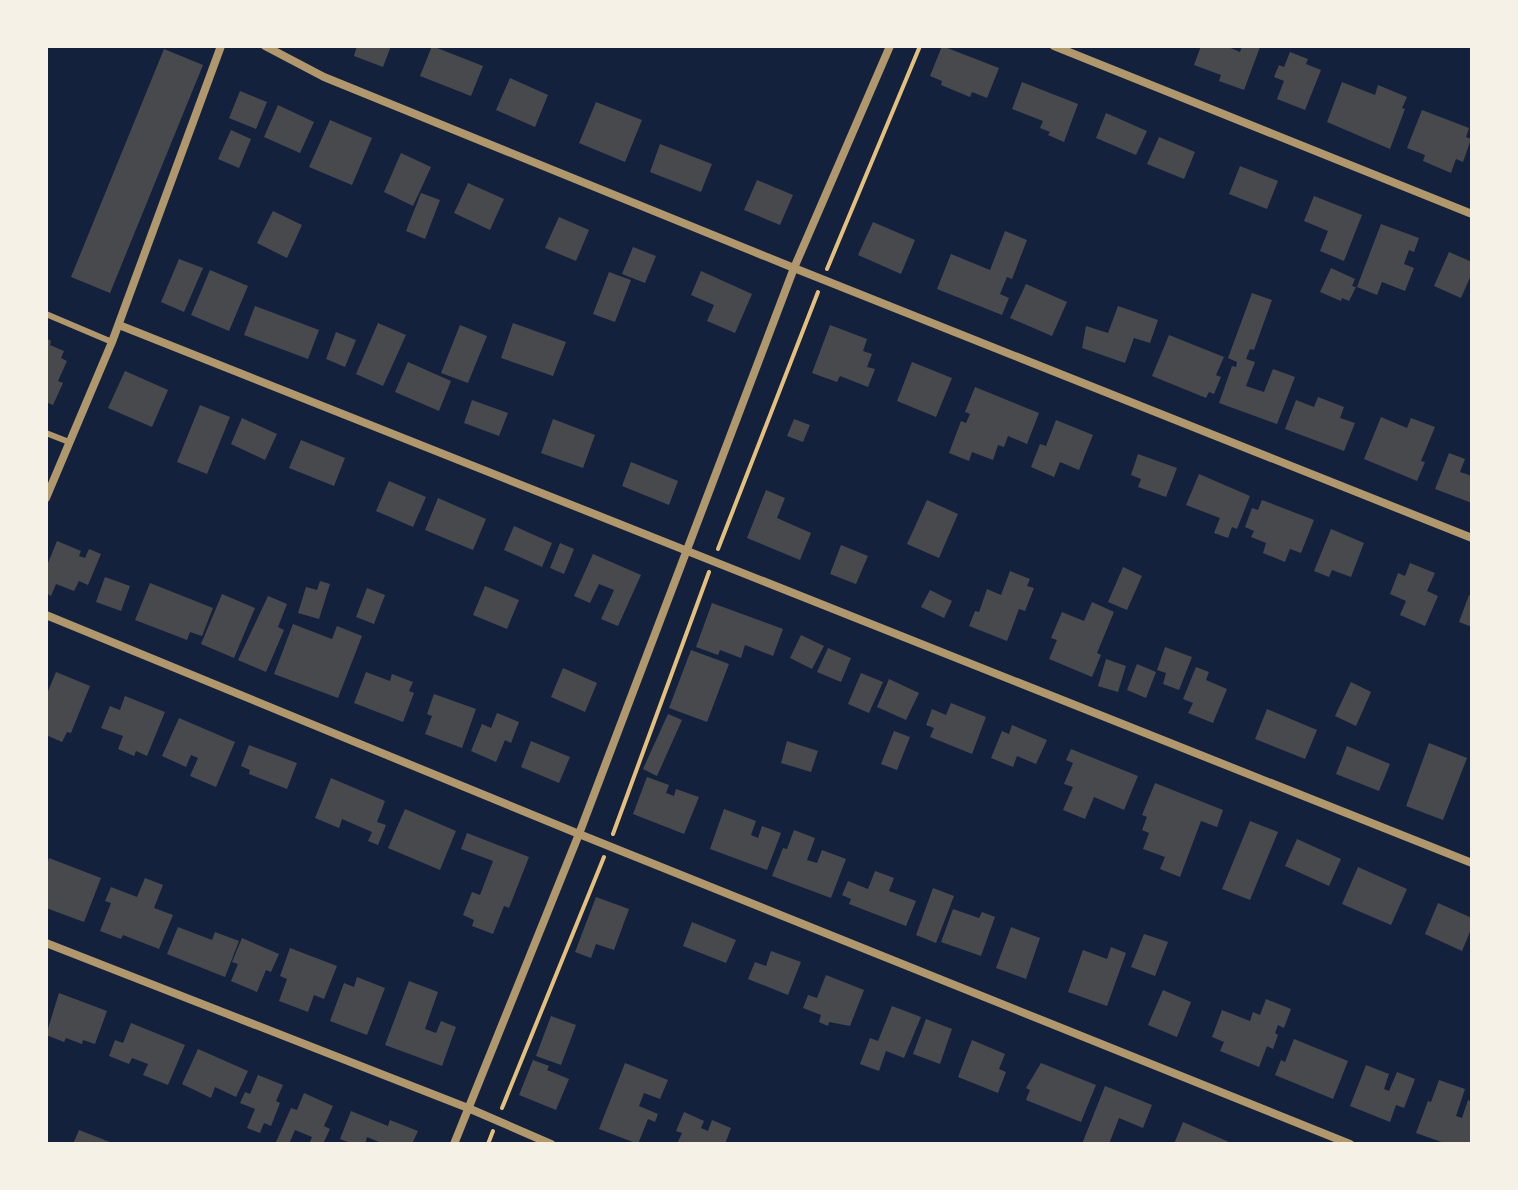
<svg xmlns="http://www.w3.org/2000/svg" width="1518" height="1190" font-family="Manrope,sans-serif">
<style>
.building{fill:#48494c}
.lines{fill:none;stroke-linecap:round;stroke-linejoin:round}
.path{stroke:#e5c07b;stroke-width:4}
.service{stroke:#b1986c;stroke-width:6}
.minor{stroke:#b1986c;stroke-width:8}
</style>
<rect width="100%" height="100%" fill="#14213d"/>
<g class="building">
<path d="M357,46H391L383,67L354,56Z"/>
<path d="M432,46L483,66L471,96L420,76Z"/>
<path d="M942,46L999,68L987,98L972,92L970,97L941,85L942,81L930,76Z"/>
<path d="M1201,46H1226L1240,52L1242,46L1260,47L1244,90L1219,81L1221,75L1194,65Z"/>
<path d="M164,49L203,65L110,293L71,277Z"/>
<path d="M1290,52L1308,59L1306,64L1321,70L1305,110L1277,99L1284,81L1274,77L1279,65L1284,67Z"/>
<path d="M510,78L548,95L535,127L496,110Z"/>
<path d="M1022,82L1078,104L1064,142L1048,135L1050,132L1040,128L1043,121L1012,109Z"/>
<path d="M1342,82L1375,95L1378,85L1407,97L1402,108L1405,109L1390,149L1327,122Z"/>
<path d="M240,91L267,102L256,129L229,118Z"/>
<path d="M596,102L642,120L625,162L579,143Z"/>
<path d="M278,105L314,122L300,153L264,137Z"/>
<path d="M1422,110L1469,128L1466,137L1471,139L1463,162L1456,159L1451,173L1423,161L1425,155L1407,148Z"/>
<path d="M1106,113L1147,131L1136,155L1096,138Z"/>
<path d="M330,120L372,138L352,185L309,167Z"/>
<path d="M231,130L251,139L239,168L218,159Z"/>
<path d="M1159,137L1195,152L1184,179L1147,164Z"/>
<path d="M660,144L712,164L701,192L650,172Z"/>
<path d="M401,153L431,167L413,206L384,192Z"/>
<path d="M1240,166L1278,181L1267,209L1229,194Z"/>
<path d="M757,180L793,195L780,225L744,210Z"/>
<path d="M468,183L504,199L490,230L454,213Z"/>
<path d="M421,193L440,200L425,239L406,231Z"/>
<path d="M1314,196L1362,215L1344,261L1320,251L1328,231L1304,221Z"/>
<path d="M273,211L302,225L287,258L257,243Z"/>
<path d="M559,217L589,230L576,261L545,248Z"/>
<path d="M873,222L915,240L901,274L858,255Z"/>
<path d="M1381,224L1419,238L1414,252L1409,250L1404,264L1414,268L1405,291L1382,282L1377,295L1357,287Z"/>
<path d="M1005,231L1027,240L1012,279L1007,277L1000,294L1009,298L1002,315L937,289L951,254L990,270Z"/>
<path d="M633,247L656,256L645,283L622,274Z"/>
<path d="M1449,252L1472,262V273L1461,298L1434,286Z"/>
<path d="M179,259L203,268L184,312L161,302Z"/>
<path d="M1331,268L1355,279L1352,286L1356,287L1349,301L1342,298L1341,301L1320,292Z"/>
<path d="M210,270L248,286L229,331L191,315Z"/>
<path d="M701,271L752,294L735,333L707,321L714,305L691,295Z"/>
<path d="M609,272L631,280L615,322L593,314Z"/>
<path d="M1026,284L1067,302L1052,336L1010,318Z"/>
<path d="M1252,293L1272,300L1254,350L1250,349L1246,359L1255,362L1246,386L1264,392L1273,369L1295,377L1277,424L1219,403L1232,366L1236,367L1237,362L1228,358Z"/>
<path d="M255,306L319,330L308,359L244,335Z"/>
<path d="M1118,306L1158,320L1150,343L1134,338L1125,363L1082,348L1086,326L1108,333Z"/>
<path d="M378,323L406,335L383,386L356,374Z"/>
<path d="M513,323L566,342L553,376L501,358Z"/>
<path d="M460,325L487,336L468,383L441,373Z"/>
<path d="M830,325L867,339L863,351L872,354L867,367L875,369L868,387L840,376L837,382L812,373Z"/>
<path d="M336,332L356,340L345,367L326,359Z"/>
<path d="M1169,335L1224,357L1216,375L1221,377L1214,394L1209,392L1206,398L1152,376Z"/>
<path d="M46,338L51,341L50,345L64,351L61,358L67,361L58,381L63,383L53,405L46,402Z"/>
<path d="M408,362L451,381L439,411L395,392Z"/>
<path d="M912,362L952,378L936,417L897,401Z"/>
<path d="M125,371L168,390L152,427L108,408Z"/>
<path d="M975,387L1039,413L1027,444L1008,436L1004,447L998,445L993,460L972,452L969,461L949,453L961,421L966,423L970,414L965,412Z"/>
<path d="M1318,397L1344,407L1340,418L1355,423L1344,451L1285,429L1296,400L1314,407Z"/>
<path d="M472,400L508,413L499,436L464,423Z"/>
<path d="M200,405L230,417L207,474L177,462Z"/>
<path d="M1381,417L1407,428L1411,418L1435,427L1421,461L1425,462L1417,481L1364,459Z"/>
<path d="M242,418L277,434L265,460L231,444Z"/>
<path d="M553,419L595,435L583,468L541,453Z"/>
<path d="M794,419L810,425L803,442L787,436Z"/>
<path d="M1056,420L1093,435L1079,470L1060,462L1054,477L1031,467L1040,444L1046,446Z"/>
<path d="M301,440L345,458L334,486L289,468Z"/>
<path d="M1449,453L1465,459L1460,472L1472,476V503L1435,489Z"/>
<path d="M1138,454L1177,468L1166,497L1138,487L1141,479L1131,475Z"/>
<path d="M631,462L678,481L669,505L622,486Z"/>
<path d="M1199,474L1250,496L1237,529L1232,527L1228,538L1214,533L1220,518L1186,505Z"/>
<path d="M389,481L426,497L413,527L376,511Z"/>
<path d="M766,490L785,498L777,518L811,533L800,560L747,538Z"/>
<path d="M438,498L486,519L473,550L425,530Z"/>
<path d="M927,500L958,514L939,558L907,544Z"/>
<path d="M1262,500L1314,520L1301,553L1290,549L1285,562L1263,553L1266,543L1251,537L1254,531L1245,527L1252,508L1258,510Z"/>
<path d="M514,526L552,543L542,567L504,550Z"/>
<path d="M1331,529L1364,543L1351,577L1332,570L1329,577L1314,571Z"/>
<path d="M57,541L81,551L79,556L85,558L89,549L101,554L88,585L79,581L74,591L56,584L51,596L46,593V562L48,563Z"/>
<path d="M560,543L574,549L564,574L550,568Z"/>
<path d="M841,545L868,556L856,584L830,574Z"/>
<path d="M593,554L641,575L618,626L601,619L614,590L599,584L590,603L574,596Z"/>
<path d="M1410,563L1435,573L1427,591L1438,596L1425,626L1400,615L1406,601L1390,594L1398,573L1405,576Z"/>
<path d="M1123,567L1142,576L1127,610L1108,602Z"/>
<path d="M1010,571L1030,579L1027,586L1034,588L1025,611L1019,609L1007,641L969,626L975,611L979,612L987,589L1001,595Z"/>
<path d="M105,577L130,586L121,611L96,602Z"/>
<path d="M320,581L330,584L319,619L298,613L306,587L317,590Z"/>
<path d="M150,583L213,608L202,636L190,632L187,640L135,620Z"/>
<path d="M485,586L519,600L507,629L473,615Z"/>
<path d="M367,588L385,595L374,624L356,617Z"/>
<path d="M930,590L952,601L944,618L921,607Z"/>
<path d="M222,594L255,608L234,658L201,644Z"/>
<path d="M1469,595L1472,596V627L1459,622Z"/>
<path d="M268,596L287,604L278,627L284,630L266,672L238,660Z"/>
<path d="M1092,602L1114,612L1097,653L1101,655L1092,677L1049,659L1057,640L1051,638L1062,612L1084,621Z"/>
<path d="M712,603L783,629L773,656L745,645L741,658L720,650L718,655L696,647Z"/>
<path d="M293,624L332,639L337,626L362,636L338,698L274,674Z"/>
<path d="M801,635L824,646L812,669L790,658Z"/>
<path d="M1165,647L1192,657L1179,690L1163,684L1166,673L1157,670Z"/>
<path d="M828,648L851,658L841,682L817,672Z"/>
<path d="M691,650L729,664L707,722L669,708Z"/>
<path d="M1106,659L1126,666L1118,692L1098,686Z"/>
<path d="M1137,664L1156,672L1146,698L1127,690Z"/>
<path d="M1196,667L1209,672L1206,680L1227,689L1213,723L1188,713L1193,703L1183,699Z"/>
<path d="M563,668L597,683L585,712L551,697Z"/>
<path d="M56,672L90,686L71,733L67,732L62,742L46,735V696Z"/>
<path d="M366,672L390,681L392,674L413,682L409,691L414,693L403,722L354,703Z"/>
<path d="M861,673L883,682L869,713L848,704Z"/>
<path d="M889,679L919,693L906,720L877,707Z"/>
<path d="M1351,682L1371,692L1356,726L1335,716Z"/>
<path d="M434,694L476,709L462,748L425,734L432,716L427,714Z"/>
<path d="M125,696L165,712L147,756L136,751L134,756L118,749L123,736L101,728L110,706L120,710Z"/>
<path d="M951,703L986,717L972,754L930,737L934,728L926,725L932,709L946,715Z"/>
<path d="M1267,709L1317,730L1305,759L1255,739Z"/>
<path d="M497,713L519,722L511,743L505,740L496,762L471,751L482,724L491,728Z"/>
<path d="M668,714L682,720L657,776L643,769Z"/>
<path d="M179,718L235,742L216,787L190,776L198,758L191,755L186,767L162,756Z"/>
<path d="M1012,725L1047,740L1036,764L1017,756L1013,767L991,758L1002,731L1009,734Z"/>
<path d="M894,731L910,737L897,770L881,764Z"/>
<path d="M531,741L570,757L559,783L521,767Z"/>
<path d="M787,741L818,751L811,772L781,763Z"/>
<path d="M1429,743L1467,758L1443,820L1406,806Z"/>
<path d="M249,745L297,763L287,789L249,774L250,770L241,766Z"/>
<path d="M1347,746L1390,764L1379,791L1336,774Z"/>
<path d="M1071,749L1138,776L1124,810L1094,797L1085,819L1063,810L1073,787L1064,784L1073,763L1066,760Z"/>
<path d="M647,777L669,785L666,793L674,796L676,789L699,797L684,834L633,814Z"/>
<path d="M331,778L385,801L377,822L386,825L378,845L368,841L372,832L342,819L339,828L315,818Z"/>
<path d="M1155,783L1223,810L1217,827L1201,821L1180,877L1160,869L1165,857L1143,849L1149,833L1142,830L1147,817L1142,815Z"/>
<path d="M405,809L456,831L440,870L388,848Z"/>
<path d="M724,809L756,821L751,835L758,838L762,826L781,833L767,870L710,849Z"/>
<path d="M1250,821L1278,832L1250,900L1222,889Z"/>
<path d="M794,830L815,838L807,860L817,863L822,850L846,859L831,898L772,876L783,848L787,849Z"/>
<path d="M467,833L529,857L509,908L504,906L493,934L472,926L474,920L463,915L472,892L480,895L493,861L461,849Z"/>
<path d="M1297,839L1341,859L1329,886L1285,866Z"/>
<path d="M49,858L101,878L84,922L46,908V867Z"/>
<path d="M1358,867L1407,889L1391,925L1342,904Z"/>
<path d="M875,871L894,878L889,891L916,901L906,926L849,904L851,899L842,895L848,881L868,889Z"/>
<path d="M145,878L163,885L154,908L173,915L159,949L123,935L121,939L100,931L111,903L105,901L111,887L137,897Z"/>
<path d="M933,888L954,896L936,943L916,935Z"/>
<path d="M596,897L629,909L614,950L596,944L591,958L575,952Z"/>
<path d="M1438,903L1472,918V927L1462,951L1425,934Z"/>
<path d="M953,909L979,918L982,912L995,917L981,956L941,942Z"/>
<path d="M692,922L736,940L726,963L683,946Z"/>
<path d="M178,927L212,940L215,932L239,941L225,977L167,954Z"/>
<path d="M1011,927L1040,938L1026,979L996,968Z"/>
<path d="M1144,934L1168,942L1155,976L1131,967Z"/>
<path d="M242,938L279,954L271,972L266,970L257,992L231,981L238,964L232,962Z"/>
<path d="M1111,947L1126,953L1107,1006L1068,992L1083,950L1107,959Z"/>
<path d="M290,948L337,966L324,999L314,995L308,1012L279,1001L287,979L280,976Z"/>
<path d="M771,951L801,962L788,995L748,979L755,962L766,966Z"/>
<path d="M826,975L864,990L850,1026L829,1022L828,1026L819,1022L821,1015L803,1008L808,995L817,998Z"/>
<path d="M357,977L385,988L367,1035L330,1021L344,983L354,987Z"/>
<path d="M409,981L438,992L425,1029L436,1033L441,1021L456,1027L442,1066L385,1045Z"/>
<path d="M1163,990L1191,1002L1177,1037L1148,1025Z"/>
<path d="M59,993L107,1011L95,1044L83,1040L82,1044L66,1038L64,1042L46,1035Z"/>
<path d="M1266,999L1291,1009L1284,1028L1278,1025L1275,1033L1278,1035L1273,1049L1267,1046L1259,1067L1220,1051L1224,1042L1212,1037L1222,1010L1250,1021L1253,1012L1260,1015Z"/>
<path d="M892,1006L921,1017L904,1058L886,1051L879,1071L860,1064L870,1038L878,1041Z"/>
<path d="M551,1016L576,1025L561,1065L536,1056Z"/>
<path d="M926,1019L952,1029L940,1064L913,1054Z"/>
<path d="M131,1023L185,1045L168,1085L143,1075L148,1064L132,1058L129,1064L109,1056L115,1040L123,1043Z"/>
<path d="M1294,1039L1348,1061L1333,1099L1275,1075L1281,1060L1285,1062Z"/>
<path d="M972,1040L1005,1054L999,1069L1006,1072L998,1093L958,1077Z"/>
<path d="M198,1049L248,1071L236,1097L215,1087L211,1098L182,1084Z"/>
<path d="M533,1060L549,1066L547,1070L569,1079L556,1110L519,1095Z"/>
<path d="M625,1063L668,1080L660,1099L644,1093L639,1106L658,1114L655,1122L648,1119L638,1144L599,1129Z"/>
<path d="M1041,1063L1096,1085L1081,1122L1026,1100L1030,1090L1026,1088Z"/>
<path d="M1366,1065L1389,1074L1384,1089L1389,1091L1397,1072L1415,1079L1404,1108L1396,1105L1390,1122L1350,1106Z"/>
<path d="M258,1075L283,1085L276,1101L280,1103L271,1126L264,1123L260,1133L247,1128L255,1109L240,1103L245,1092L250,1094Z"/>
<path d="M1439,1080L1465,1089L1456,1116L1462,1118L1468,1100L1472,1102V1144H1447L1416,1133L1428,1101L1431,1102Z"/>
<path d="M1105,1086L1152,1105L1143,1128L1119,1118L1109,1144H1082Z"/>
<path d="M304,1093L333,1106L324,1126L330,1129L323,1144H309L312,1137L295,1130L289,1144L276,1142L291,1108L297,1110Z"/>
<path d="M351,1111L388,1126L390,1120L418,1131L412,1144H384L367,1137L365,1144H353L340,1139Z"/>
<path d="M684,1112L704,1121L701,1128L708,1131L712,1120L731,1128L725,1144H677L682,1133L676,1131Z"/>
<path d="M1183,1122L1229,1142L1228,1144H1174Z"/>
<path d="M79,1130L115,1144H73Z"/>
</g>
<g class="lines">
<g class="path">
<path d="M827,269L920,46"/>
<path d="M718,549L818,292"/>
<path d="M613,834L709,572"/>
<path d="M502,1108L604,857"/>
<path d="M488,1144L493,1131"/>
</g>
<g class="service">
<path d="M46,314L112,342"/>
<path d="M46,433L69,442"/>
</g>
<g class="minor">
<path d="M265,46L324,77L794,268L1472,538"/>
<path d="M1054,46L1472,214"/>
<path d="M119,325L1472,863"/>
<path d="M46,498L112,342L221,46"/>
<path d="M46,615L579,834L1350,1144"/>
<path d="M46,943L468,1108L551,1144"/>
<path d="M454,1144L579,834L794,268L890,46"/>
</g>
</g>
<rect width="1518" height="1190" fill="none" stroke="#f6f1e7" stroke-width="96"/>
</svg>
